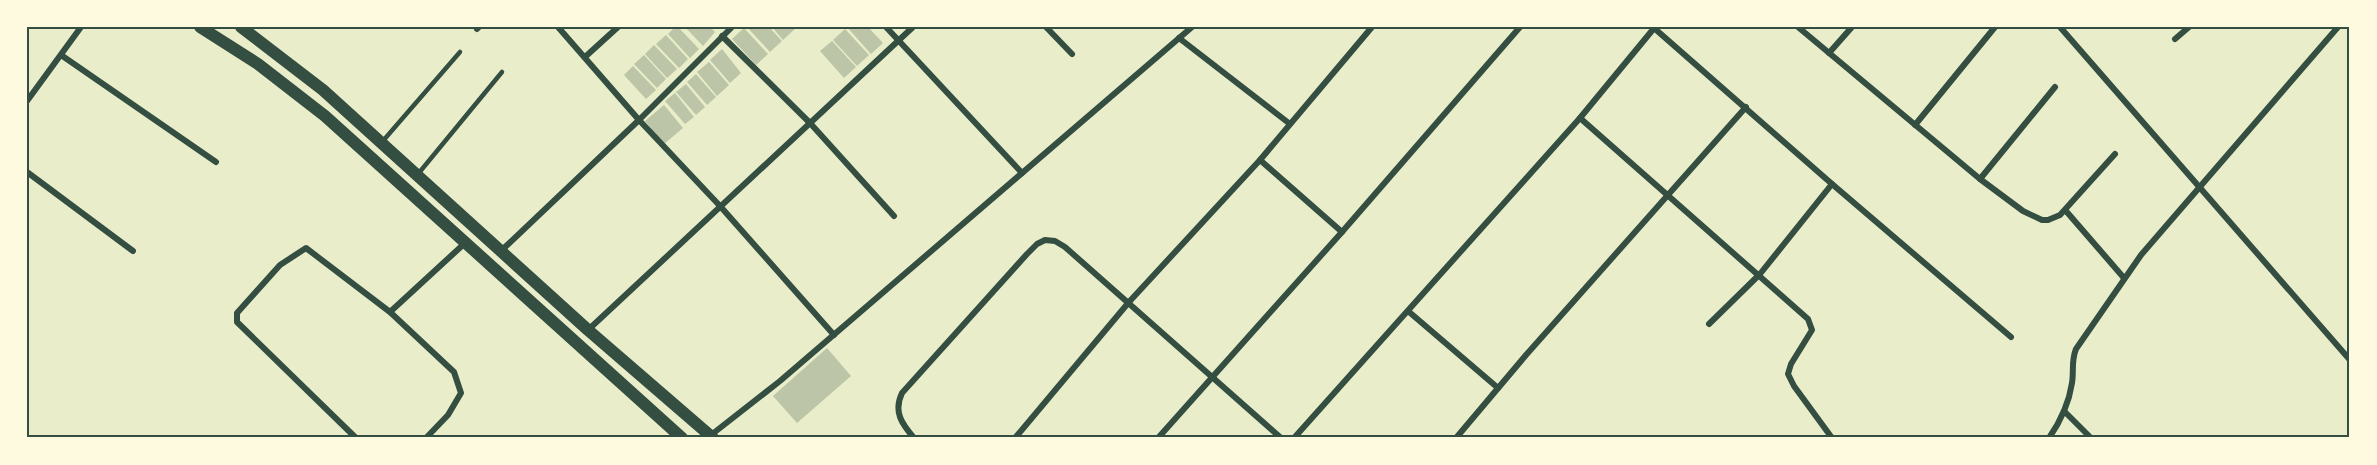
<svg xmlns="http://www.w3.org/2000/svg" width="2377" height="465" font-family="'PT Serif',serif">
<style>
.building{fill:#bcc5a7}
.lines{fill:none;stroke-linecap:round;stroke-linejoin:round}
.service{stroke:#344e41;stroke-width:4.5}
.minor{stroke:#344e41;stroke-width:6}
.secondary{stroke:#344e41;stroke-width:12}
.neatline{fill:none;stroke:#344e41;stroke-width:2}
</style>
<rect width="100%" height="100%" fill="#e9edc9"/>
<g class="building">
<path d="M675,27H678L699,49L690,58L668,34Z"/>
<path d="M685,27H710L715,32L703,46Z"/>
<path d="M747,27H769L782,41L770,52Z"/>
<path d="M772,27H793L795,29L783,40Z"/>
<path d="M847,27H868L883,43L871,54Z"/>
<path d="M744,28L768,54L756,65L732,39Z"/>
<path d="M845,29L869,55L857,66L833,40Z"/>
<path d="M666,35L688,59L679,68L656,44Z"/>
<path d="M832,41L856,67L844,78L820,51Z"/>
<path d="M654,45L677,69L667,78L645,54Z"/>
<path d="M722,49L741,73L730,83L710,60Z"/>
<path d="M644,55L666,79L657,88L634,64Z"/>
<path d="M709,62L729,85L717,96L697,72Z"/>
<path d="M633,66L656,90L646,99L624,75Z"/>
<path d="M696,74L716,97L707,105L687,82Z"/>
<path d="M686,84L705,107L696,115L676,92Z"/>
<path d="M675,93L694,117L685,124L665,101Z"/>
<path d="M664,105L683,128L664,144L645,121Z"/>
<path d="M827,348L851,376L797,423L773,396Z"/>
</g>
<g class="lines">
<g class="service">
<path d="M382,142L460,52"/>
<path d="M418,174L502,72"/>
</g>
<g class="minor">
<path d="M558,27L639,120L720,206L834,335"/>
<path d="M886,27L1022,173"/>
<path d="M1046,27L1072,54"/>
<path d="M1798,27L1980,179L2023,211L2042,220H2048L2060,215L2115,154"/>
<path d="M2060,27L2350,360"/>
<path d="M1654,28L1832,184L2011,337"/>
<path d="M477,29L479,27"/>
<path d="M722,36L810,123L894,216"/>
<path d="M1179,38L1290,124"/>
<path d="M2175,39L2189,27"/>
<path d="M1829,53L1852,27"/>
<path d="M61,55L216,162"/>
<path d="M585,57L618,27"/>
<path d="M27,101L81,27"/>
<path d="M1580,118L1808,319L1812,330L1791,364L1788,374L1794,386L1832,438"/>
<path d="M1915,125L1995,27"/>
<path d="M1260,160L1342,232"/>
<path d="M27,172L133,251"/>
<path d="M1980,179L2055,87"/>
<path d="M2066,211L2124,278"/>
<path d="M502,250L639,120L732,27"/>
<path d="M1408,311L1498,388"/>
<path d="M390,312L465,243"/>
<path d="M1709,324L1760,274L1832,184"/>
<path d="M588,330L913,27"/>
<path d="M2064,411L2091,438"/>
<path d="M711,435L780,381L1192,27"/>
<path d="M356,438L237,322V313L280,265L306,248L390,312L454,372L461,393L448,415L426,438"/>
<path d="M914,438C902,424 893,412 902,393L1027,254L1037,244L1045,240L1055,241L1065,247L1281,438"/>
<path d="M1015,438L1129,302L1260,160L1372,27"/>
<path d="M1158,438L1342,232L1520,27"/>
<path d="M1294,438L1580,118L1655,27"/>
<path d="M1456,438L1526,355L1746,107"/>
<path d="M2049,438C2060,422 2069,403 2072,383C2074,371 2071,361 2076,349L2141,255L2338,27"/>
</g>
<g class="secondary">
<path d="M200,27L258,64L325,116L682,438"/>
<path d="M241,27L323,90L588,330L713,438"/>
</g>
</g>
<rect width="2377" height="465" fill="none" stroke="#fefae0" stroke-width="57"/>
<rect x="28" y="28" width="2320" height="408" class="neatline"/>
</svg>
